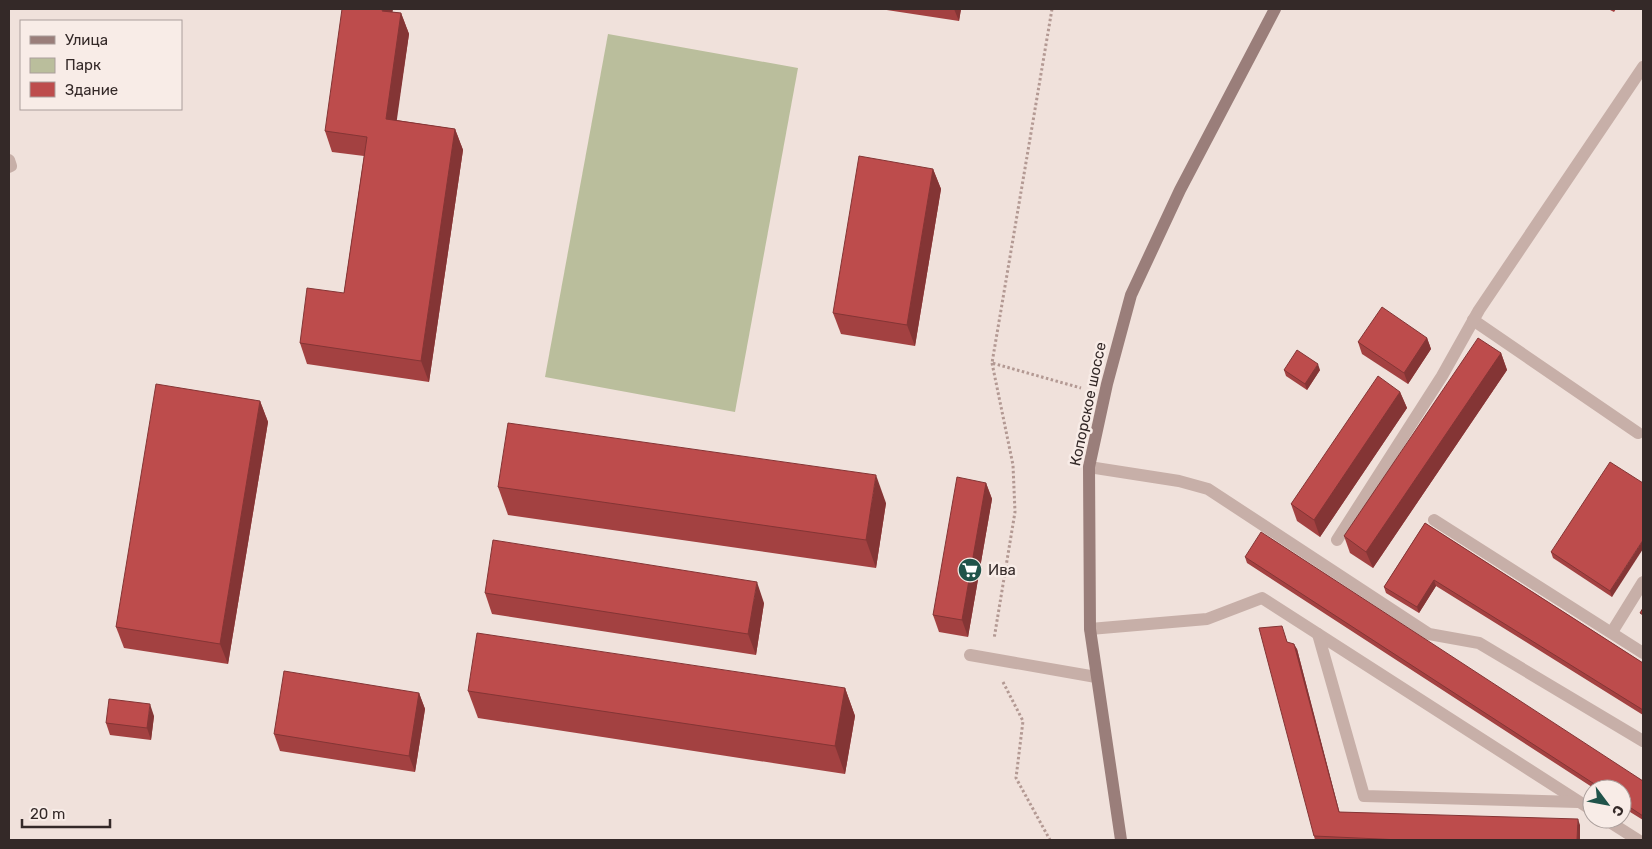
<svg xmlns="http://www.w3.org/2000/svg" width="1652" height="849" font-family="Rubik,sans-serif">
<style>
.green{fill:#babe9c}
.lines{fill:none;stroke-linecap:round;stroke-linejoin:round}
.path{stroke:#b39993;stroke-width:3;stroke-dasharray:2.5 2.5;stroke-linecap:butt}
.service{stroke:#c7afa8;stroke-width:12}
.secondary{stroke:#9a7e7a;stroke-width:12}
.wall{fill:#a34141}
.shaded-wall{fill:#843535}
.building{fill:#bd4c4c;stroke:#843535}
.labels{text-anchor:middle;stroke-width:5;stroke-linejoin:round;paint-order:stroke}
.street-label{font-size:15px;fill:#342928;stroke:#f8ece7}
.poi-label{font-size:15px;fill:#342928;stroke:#f8ece7;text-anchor:start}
</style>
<rect width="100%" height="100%" fill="#f0e1db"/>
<path class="green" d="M608,34L798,68L735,412L545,377Z"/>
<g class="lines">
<g class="path">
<path d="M1052,9L992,363L1081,388"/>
<path d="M992,363L1013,465L1015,512L994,639"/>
<path d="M1003,682L1023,721L1016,778L1050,840"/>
</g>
<g class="service">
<path d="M9,160L11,166L9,167"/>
<path d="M1473,320L1638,433"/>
<path d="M1089,467L1179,481L1208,489L1429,634L1479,643L1643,741"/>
<path d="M1434,520L1643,653"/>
<path d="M1337,540L1442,376L1479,310L1643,67"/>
<path d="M1090,629L1207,619L1262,598L1592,810"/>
<path d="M1612,632L1643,582"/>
<path d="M1318,634L1364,796L1578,802"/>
<path d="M970,655L1096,677"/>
<path d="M1605,819L1638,840"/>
</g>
<path class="secondary" d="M1121,840L1090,629L1089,467L1107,384L1131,295L1180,190L1275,9"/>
</g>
<g class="wall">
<path d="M880,9H961L959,21Z"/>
<path d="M1608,9H1616L1614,12Z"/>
<path d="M393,12L401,13L409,34L396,120L455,129L463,150L429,382L307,364L300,343L344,293L364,156L332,152L325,131Z"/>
<path d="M933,169L941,189L915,346L841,334L833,313Z"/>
<path d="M1427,338L1431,349L1408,384L1362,354L1358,342Z"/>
<path d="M1501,353L1507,370L1373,568L1350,553L1344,536Z"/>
<path d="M1284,370H1320L1307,390L1286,376Z"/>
<path d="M1400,392L1407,408L1320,537L1297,521L1291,504Z"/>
<path d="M260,401L268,422L228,664L124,648L116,627Z"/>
<path d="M986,483L992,499L968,637L939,632L933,615Z"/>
<path d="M1643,483L1612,597L1553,558L1551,552Z"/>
<path d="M498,487L886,503L876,568L508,515Z"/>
<path d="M1425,523L1643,663V715L1436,586L1419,613L1386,593L1384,587Z"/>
<path d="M1245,557L1643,781V820L1622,807V789H1595L1247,563Z"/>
<path d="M485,593L764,603L756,655L492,614Z"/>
<path d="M1284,632L1287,642L1297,649L1339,812L1580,825V840H1315L1314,836Z"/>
<path d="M845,688L855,716L845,774L478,718L468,691Z"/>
<path d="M419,693L425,709L415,772L280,751L274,734Z"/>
<path d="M154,716L151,740L110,735L106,723Z"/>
</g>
<g class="shaded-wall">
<path d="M383,9H393L390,31L382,11Z"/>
<path d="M954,9H961L959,21Z"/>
<path d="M401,13L409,34L394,140L386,119Z"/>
<path d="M455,129L463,150L429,382L421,361Z"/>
<path d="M933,169L941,189L915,346L907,325Z"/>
<path d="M1427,338L1431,349L1408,384L1404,373Z"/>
<path d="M1501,353L1507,370L1373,568L1366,552Z"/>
<path d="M1318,364L1320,370L1307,390L1305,384Z"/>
<path d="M1400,392L1407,408L1320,537L1314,520Z"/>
<path d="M260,401L268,422L228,664L220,644Z"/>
<path d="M876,475L886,503L876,568L866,540Z"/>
<path d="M986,483L992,499L968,637L962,620Z"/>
<path d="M1643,540V549L1612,597L1610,591Z"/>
<path d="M1434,580L1436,586L1419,613L1417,607Z"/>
<path d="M757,582L764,603L756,655L748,634Z"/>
<path d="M1294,644L1297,649L1341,818L1339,812Z"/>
<path d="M9,666L10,670L9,680Z"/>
<path d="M845,688L855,716L845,774L835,746Z"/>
<path d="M419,693L425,709L415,772L409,756Z"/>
<path d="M150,704L154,716L151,740L147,728Z"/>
<path d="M1578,819L1580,825V840H1577Z"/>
</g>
<g class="building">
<path d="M342,9H383L382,11L401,13L386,119L455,129L421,361L300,343L307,288L344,293L367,137L325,131Z"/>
<path d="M859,156L933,169L907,325L833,313Z"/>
<path d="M1382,307L1427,338L1404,373L1358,342Z"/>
<path d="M1478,338L1501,353L1366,552L1344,536Z"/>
<path d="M1297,350L1318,364L1305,384L1284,370Z"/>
<path d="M1378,376L1400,392L1314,520L1291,504Z"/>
<path d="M156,384L260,401L220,644L116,627Z"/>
<path d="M508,423L876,475L866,540L498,487Z"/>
<path d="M1610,462L1643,483V540L1610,591L1551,552Z"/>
<path d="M957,477L986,483L962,620L933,615Z"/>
<path d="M1425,523L1643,663V710L1434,580L1417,607L1384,587Z"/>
<path d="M1261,532L1643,781V816L1622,802V789H1602L1245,557Z"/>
<path d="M493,540L757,582L748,634L485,593Z"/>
<path d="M1643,608V615L1640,613Z"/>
<path d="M1282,626L1287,642L1294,644L1339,812L1578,819L1577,840H1401L1314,836L1259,628Z"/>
<path d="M477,633L845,688L835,746L468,691Z"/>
<path d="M284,671L419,693L409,756L274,734Z"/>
<path d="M109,699L150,704L147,728L106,723Z"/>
</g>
<defs>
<g id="supermarket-disc" transform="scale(1.25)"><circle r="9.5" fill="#20534a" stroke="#f8ece7"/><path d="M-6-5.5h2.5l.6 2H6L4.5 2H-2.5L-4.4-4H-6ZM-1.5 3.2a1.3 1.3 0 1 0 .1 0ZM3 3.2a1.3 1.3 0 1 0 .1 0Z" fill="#fff"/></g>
</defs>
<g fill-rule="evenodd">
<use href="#supermarket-disc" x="970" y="570"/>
</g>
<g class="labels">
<g class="street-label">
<text transform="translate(1088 404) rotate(-78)" y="5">Копорское шоссе</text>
</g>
<g class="poi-label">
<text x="988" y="575">Ива</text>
</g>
</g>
<rect width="1652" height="849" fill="none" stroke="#342928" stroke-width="20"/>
<rect x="20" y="20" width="162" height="90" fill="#f8ece7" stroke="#aa9e9b"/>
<rect x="30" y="36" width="25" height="8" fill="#9a7e7a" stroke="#aa9e9b"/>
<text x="65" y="45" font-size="15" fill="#342928">Улица</text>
<rect x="30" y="58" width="25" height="15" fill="#babe9c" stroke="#aa9e9b"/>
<text x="65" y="70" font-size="15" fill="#342928">Парк</text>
<rect x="30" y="82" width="25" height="15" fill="#bd4c4c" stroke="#aa9e9b"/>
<text x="65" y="95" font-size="15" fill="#342928">Здание</text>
<g transform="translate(1607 804) rotate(122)"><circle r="24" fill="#f8ece7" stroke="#aa9e9b"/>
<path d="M0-4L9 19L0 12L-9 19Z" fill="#20534a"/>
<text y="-8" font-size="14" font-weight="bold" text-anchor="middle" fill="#342928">С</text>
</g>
<path d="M22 819v8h88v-8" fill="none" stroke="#342928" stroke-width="2.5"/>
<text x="30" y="819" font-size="15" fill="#342928" stroke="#f8ece7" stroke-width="4" paint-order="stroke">20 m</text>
</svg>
